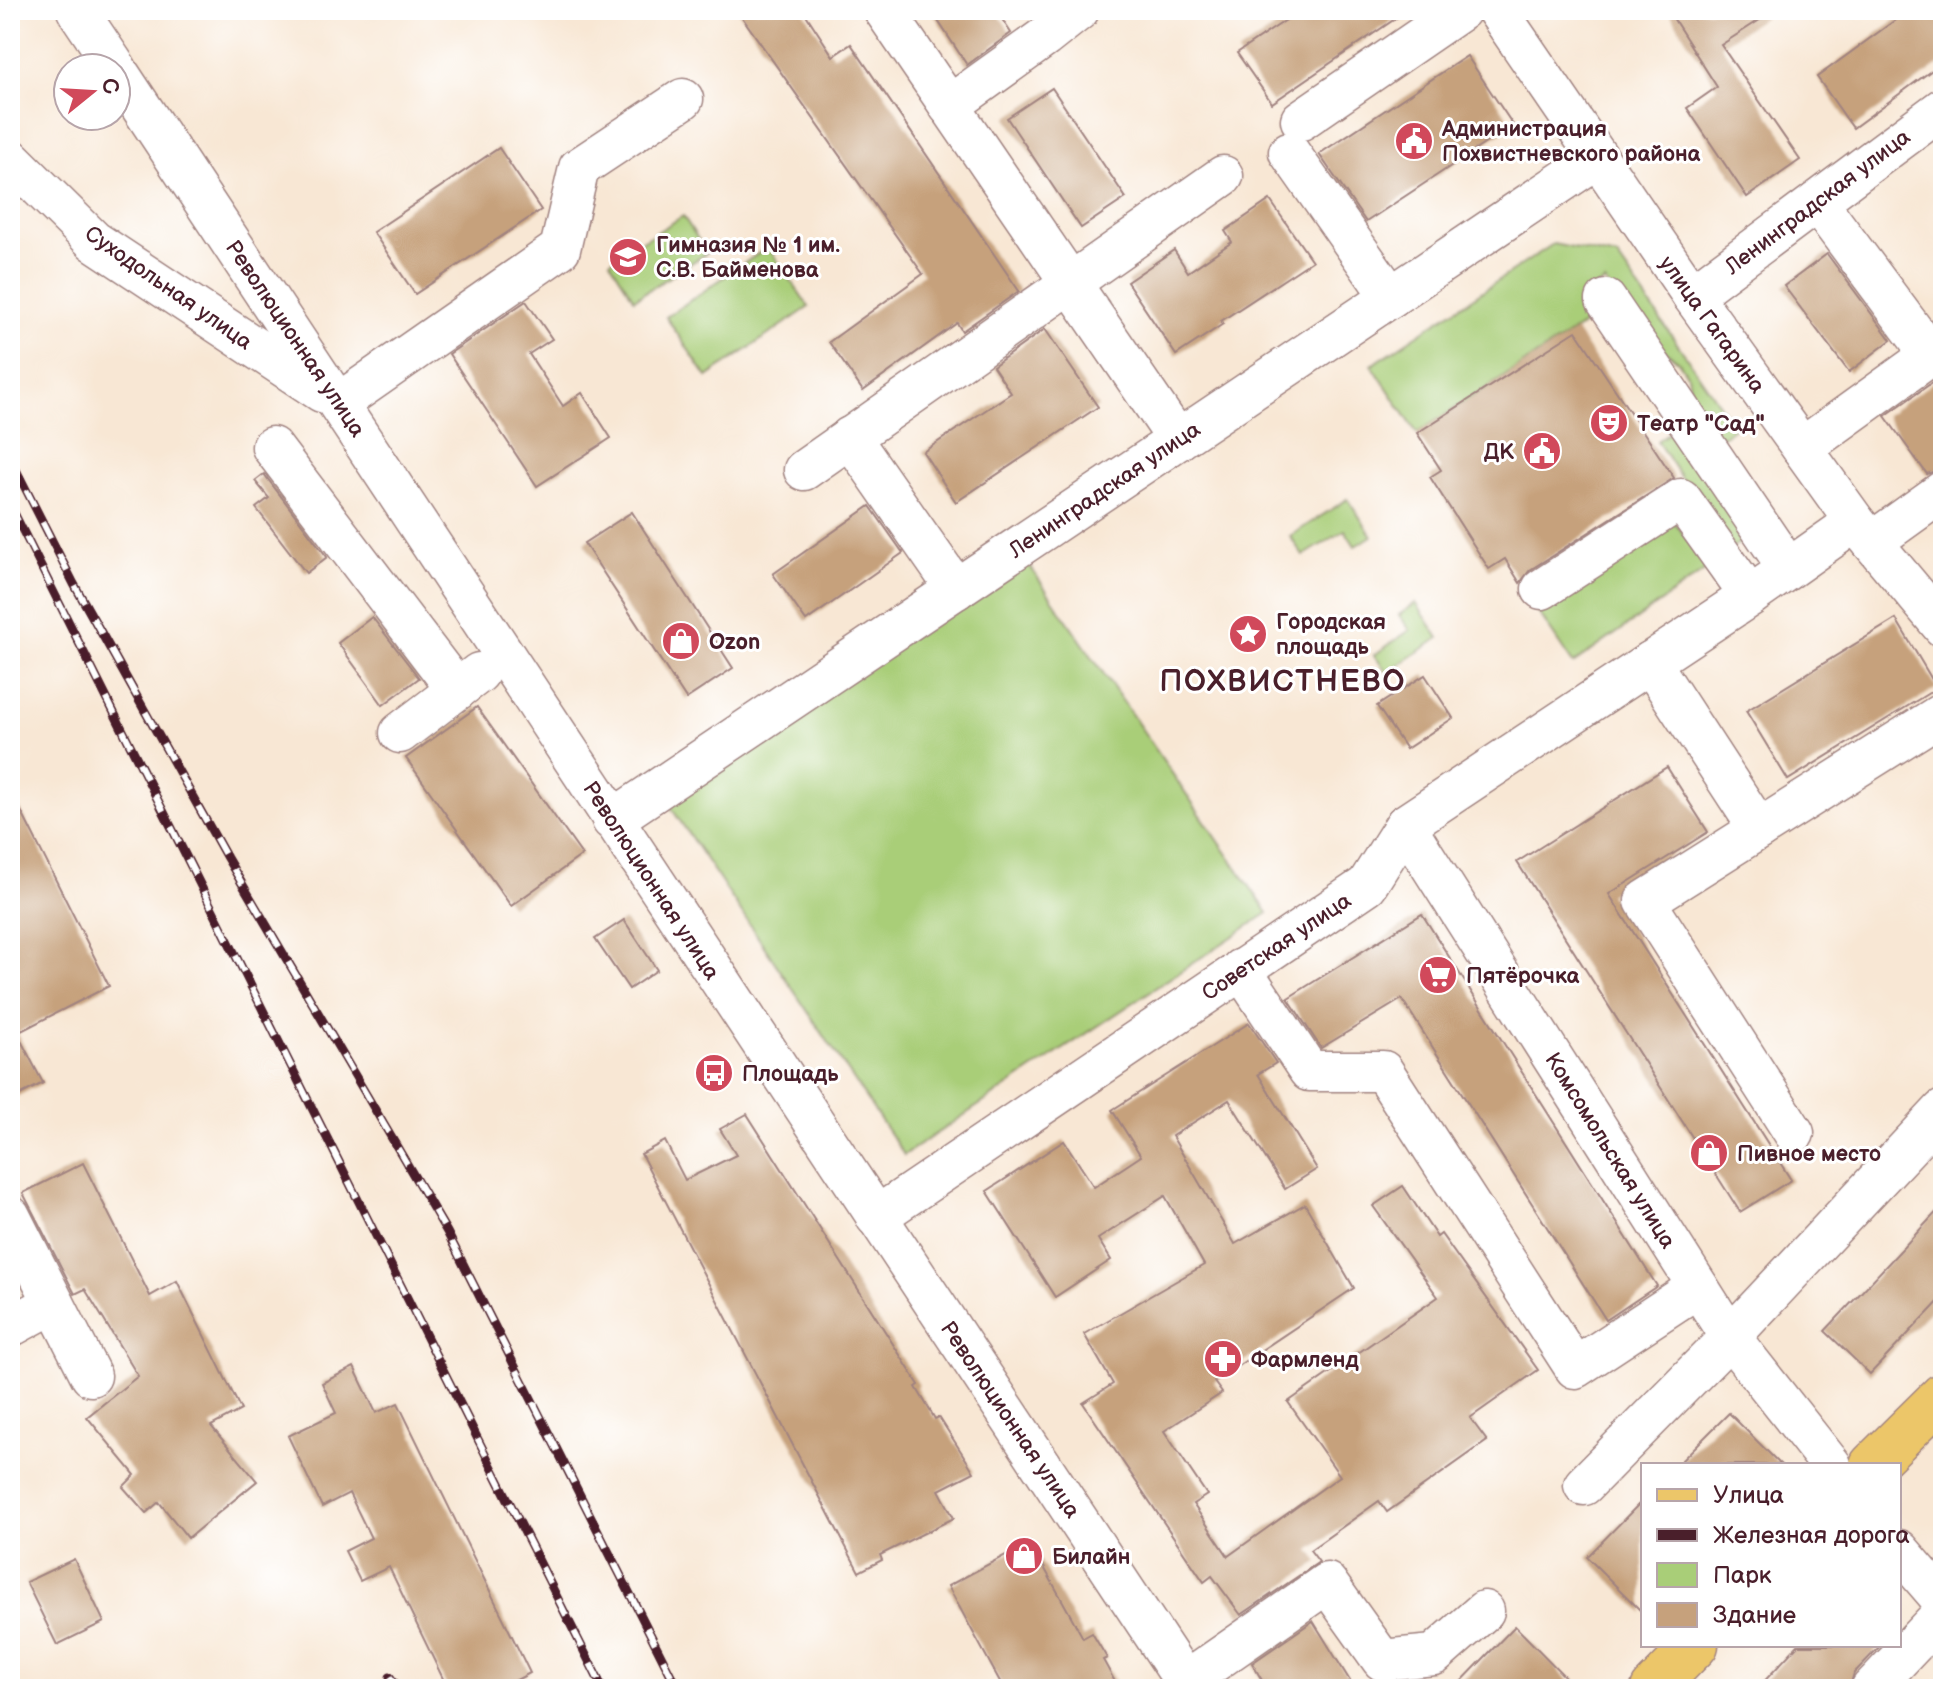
<svg xmlns="http://www.w3.org/2000/svg" width="1953" height="1699" font-family="'Balsamiq Sans',sans-serif">
<style>
.green{fill:#a9ce78;stroke:#7a7652;stroke-width:2}
.building{fill:#c6a17c}
.lines{fill:none;stroke-linecap:round;stroke-linejoin:round}
.minor-casing{stroke:#a18380;stroke-width:43}
.major-casing{stroke:#a18380;stroke-width:47}
.minor{stroke:#fff;stroke-width:40}
.major{stroke:#ecc669;stroke-width:44}
.rail-casing{stroke:#4a1f2b;stroke-width:9}
.rail{stroke:#fff;stroke-width:6;stroke-dasharray:18;stroke-linecap:butt}
.labels{text-anchor:middle;stroke-width:6;stroke-linejoin:round;paint-order:stroke}
.poi-label{font-size:22px;font-weight:bold;fill:#4a1f2b;stroke:#fff;text-anchor:start}
.street-label{font-size:22px;fill:#4a1f2b;stroke:#fff}
.district-label{font-size:30px;font-weight:bold;letter-spacing:2px;fill:#4a1f2b;stroke:#fff}
</style>
<rect width="100%" height="100%" fill="#fff"/>
<filter id="ink" filterUnits="userSpaceOnUse"><feTurbulence type="fractalNoise" baseFrequency=".0125" numOctaves="2"/><feDisplacementMap in="SourceGraphic" scale="16" xChannelSelector="R" yChannelSelector="G"/><feConvolveMatrix kernelMatrix="1 2 1 2 8 2 1 2 1" color-interpolation-filters="sRGB"/></filter>
<filter id="wash" filterUnits="userSpaceOnUse"><feTurbulence type="fractalNoise" baseFrequency=".006" numOctaves="4" result="noise"/><feDisplacementMap in="SourceGraphic" scale="32" xChannelSelector="R" yChannelSelector="G"/><feGaussianBlur stdDeviation="1.8" result="paint"/><feColorMatrix in="noise" values="0 0 0 0 0 0 0 0 0 0 0 0 0 0 0 0 0 1.4 0 .05"/><feComposite in="paint" operator="in"/></filter>
<g filter="url(#wash)">
<rect width="100%" height="100%" fill="#f8e7d4"/>
<g class="green">
<path d="M683,216L707,253L634,299L610,261Z"/>
<path d="M1553,244L1617,257L1735,427L1712,443L1691,394L1688,376L1678,361L1664,350L1647,344L1605,282L1583,297L1597,316L1417,433L1372,365Z"/>
<path d="M768,247L809,307L707,377L666,317Z"/>
<path d="M1674,429L1746,539L1728,550L1657,441Z"/>
<path d="M1348,499L1372,536L1355,546L1345,530L1303,556L1290,536Z"/>
<path d="M1669,516L1710,567L1573,664L1532,603Z"/>
<path d="M1025,559L1268,913L904,1155L668,803Z"/>
<path d="M1416,603L1439,638L1387,673L1374,655L1410,630L1399,615Z"/>
</g>
<g id="blocks">
<g class="building">
<path d="M737,10H803L833,56L851,44L1019,291L962,331L957,323L863,391L829,342L923,274Z"/>
<path d="M931,10H996L1011,33L967,65Z"/>
<path d="M1301,10H1408L1272,103L1237,53Z"/>
<path d="M1668,10H1775L1721,45L1800,160L1747,197L1687,108L1717,87Z"/>
<path d="M1909,10H1943V62L1853,128L1817,77Z"/>
<path d="M1467,56L1513,125L1366,222L1319,154Z"/>
<path d="M1052,88L1126,198L1081,228L1007,118Z"/>
<path d="M499,148L541,210L415,294L373,232Z"/>
<path d="M1270,200L1312,261L1221,321L1223,324L1176,355L1127,282L1174,250L1188,272L1232,242L1225,231Z"/>
<path d="M1827,254L1891,340L1849,372L1784,286Z"/>
<path d="M526,301L552,339L529,354L563,406L582,393L611,438L537,486L449,354Z"/>
<path d="M1045,329L1098,407L956,502L923,452L1011,393L993,366Z"/>
<path d="M1576,331L1674,478L1530,570L1520,583L1505,559L1489,569L1430,477L1441,470L1417,433Z"/>
<path d="M1943,375V468L1927,474L1885,416Z"/>
<path d="M264,474L327,557L306,573L256,508L269,498L255,481Z"/>
<path d="M870,506L903,553L806,621L773,574Z"/>
<path d="M632,512L733,668L686,699L584,543Z"/>
<path d="M372,617L419,678L383,705L338,643Z"/>
<path d="M1896,619L1937,688L1788,780L1746,711Z"/>
<path d="M1425,675L1453,718L1406,749L1377,706Z"/>
<path d="M477,707L582,855L511,906L406,758Z"/>
<path d="M1667,767L1708,832L1609,894L1791,1180L1740,1212L1517,862Z"/>
<path d="M10,789L109,986L17,1033L43,1083L10,1100Z"/>
<path d="M1422,914L1657,1286L1606,1320L1402,999L1321,1048L1288,998Z"/>
<path d="M624,920L657,970L629,989L595,939Z"/>
<path d="M1249,1023L1276,1063L1258,1074L1317,1169L1285,1189L1229,1100L1172,1136L1235,1244L1305,1204L1354,1288L1214,1382L1222,1393L1164,1431L1207,1495L1193,1504L1228,1556L1340,1476L1288,1402L1438,1297L1373,1206L1403,1186L1437,1237L1441,1234L1538,1370L1470,1418L1487,1441L1387,1512L1379,1501L1310,1550L1319,1562L1241,1615L1212,1576L1204,1582L1083,1403L1113,1384L1084,1334L1204,1265L1165,1196L1098,1239L1111,1260L1055,1297L987,1191L1064,1141L1094,1187L1141,1156L1112,1110Z"/>
<path d="M747,1114L919,1385L916,1387L935,1419L939,1417L974,1472L939,1490L954,1518L880,1555L882,1560L859,1572L641,1154L665,1141L685,1180L736,1155L720,1129Z"/>
<path d="M83,1163L150,1296L177,1281L241,1410L211,1426L257,1481L188,1538L159,1502L146,1513L123,1487L135,1475L87,1417L138,1376L85,1289L75,1294L23,1193Z"/>
<path d="M1943,1205V1297L1870,1374L1825,1331Z"/>
<path d="M354,1367L376,1413L398,1403L530,1673L499,1689H448L389,1567L360,1581L345,1551L371,1538L349,1493L322,1507L288,1436L336,1413L322,1383Z"/>
<path d="M1729,1413L1781,1465H1677Z"/>
<path d="M1643,1500V1613L1587,1557Z"/>
<path d="M1030,1542L1083,1638L1092,1633L1107,1658L1103,1660L1119,1689H1004L948,1586Z"/>
<path d="M74,1559L104,1622L57,1645L26,1582Z"/>
<path d="M1313,1621L1355,1689H1267L1252,1663Z"/>
<path d="M1515,1626L1577,1689H1454Z"/>
<path d="M1798,1645H1881L1854,1673L1849,1689H1757Z"/>
</g>
</g>
</g>
<g filter="url(#ink)">
<use href="#blocks" fill-opacity="0" stroke="#a18380" stroke-width="2"/>
<g class="lines">
<g class="minor-casing">
<g id="minor">
<path d="M77,10L116,68"/>
<path d="M884,10L1178,440"/>
<path d="M1497,10L1692,295L1855,522L1943,627"/>
<path d="M116,69L1190,1689"/>
<path d="M949,106L1045,37L1079,10"/>
<path d="M1301,120L1461,10"/>
<path d="M1289,152L1391,297"/>
<path d="M10,158L94,241L322,392"/>
<path d="M1692,295L1943,108"/>
<path d="M1606,300L1788,568"/>
<path d="M339,403L560,249L579,168L683,99"/>
<path d="M850,437L956,589"/>
<path d="M272,447L457,690"/>
<path d="M1802,448L1931,355L1817,202"/>
<path d="M804,470L1223,176"/>
<path d="M1872,542L1943,491"/>
<path d="M1542,589L1681,499L1750,596"/>
<path d="M1650,662L1759,829"/>
<path d="M400,733L479,673"/>
<path d="M612,820L1596,159"/>
<path d="M1405,825L1730,1337L1831,1465"/>
<path d="M1241,969L1309,1071H1383L1575,1368L1698,1287"/>
<path d="M1794,1133L1645,901L1943,713"/>
<path d="M10,1216L91,1376"/>
<path d="M876,1217L1367,885L1405,825L1750,596L1855,522"/>
<path d="M10,1327L54,1303"/>
<path d="M1584,1485L1730,1337L1943,1110"/>
<path d="M1899,1550L1943,1601"/>
<path d="M1185,1682L1327,1583L1382,1660L1434,1655L1484,1611"/>
<path d="M1871,1689L1943,1613"/>
</g>
</g>
<g class="major-casing">
<g id="major">
<path d="M1872,1465L1943,1395"/>
<path d="M1653,1689L1696,1645"/>
</g>
</g>
<use href="#minor" class="minor"/>
<use href="#major" class="major"/>
<g class="rail-casing">
<g id="rail">
<path d="M10,458L74,584L227,858L447,1232L678,1689"/>
<path d="M10,505L603,1689"/>
<path d="M390,1677L399,1689"/>
</g>
</g>
<use href="#rail" class="rail"/>
</g>
</g>
<defs>
<g id="civic-disc" transform="scale(2)"><circle r="9.5" fill="#d1495b" stroke="#fff"/><path d="M-.6-6.5H3V-4.5H.6V-3L4-1V1h2V6H-6V1h2V-1L-.6-3ZM-1.2 2.5V6h2.4V2.5Z" fill="#fff"/></g>
<g id="school-disc" transform="scale(2)"><circle r="9.5" fill="#d1495b" stroke="#fff"/><path d="M0-5L7-2L0 1L-7-2ZM-4 1L0 2.5L4 1V4Q0 6-4 4Z" fill="#fff"/></g>
<g id="theatre-disc" transform="scale(2)"><circle r="9.5" fill="#d1495b" stroke="#fff"/><path d="M-5-5.5Q0-4 5-5.5V0Q5 5 0 6Q-5 5-5 0ZM-3.3-2.5H-1v1.5H-3.3ZM1-2.5H3.3v1.5H1ZM-2.8 1Q0 5.5 2.8 1Z" fill="#fff"/></g>
<g id="sight-disc" transform="scale(2)"><circle r="9.5" fill="#d1495b" stroke="#fff"/><path d="M0-6L1.8-2.2L6-1.7L2.9 1.2L3.7 5.4L0 3.3L-3.7 5.4L-2.9 1.2L-6-1.7L-1.8-2.2Z" fill="#fff"/></g>
<g id="shop-disc" transform="scale(2)"><circle r="9.5" fill="#d1495b" stroke="#fff"/><path d="M-5-2.5h2.3a2.7 3.5 0 0 1 5.4 0H5L5.5 6h-11ZM-1.5-2.5h3a1.5 2.3 0 0 0-3 0Z" fill="#fff"/></g>
<g id="supermarket-disc" transform="scale(2)"><circle r="9.5" fill="#d1495b" stroke="#fff"/><path d="M-6-5.5h2.5l.6 2H6L4.5 2H-2.5L-4.4-4H-6ZM-1.5 3.2a1.3 1.3 0 1 0 .1 0ZM3 3.2a1.3 1.3 0 1 0 .1 0Z" fill="#fff"/></g>
<g id="bus-disc" transform="scale(2)"><circle r="9.5" fill="#d1495b" stroke="#fff"/><path d="M-5-6H5V4H4V6H2V4H-2V6H-4V4H-5ZM-3.5-4V0h7V-4ZM-3.5 1.2v1.5H-2V1.2ZM2 1.2v1.5H3.5V1.2Z" fill="#fff"/></g>
<g id="pharmacy-disc" transform="scale(2)"><circle r="9.5" fill="#d1495b" stroke="#fff"/><path d="M-2-6h4v4h4v4h-4v4h-4v-4h-4v-4h4Z" fill="#fff"/></g>
</defs>
<g fill-rule="evenodd">
<use href="#civic-disc" x="1414" y="141"/>
<use href="#school-disc" x="628" y="257"/>
<use href="#theatre-disc" x="1609" y="423"/>
<use href="#civic-disc" x="1542" y="451"/>
<use href="#sight-disc" x="1248" y="634"/>
<use href="#shop-disc" x="681" y="641"/>
<use href="#supermarket-disc" x="1438" y="975"/>
<use href="#bus-disc" x="714" y="1073"/>
<use href="#shop-disc" x="1709" y="1153"/>
<use href="#pharmacy-disc" x="1223" y="1359"/>
<use href="#shop-disc" x="1024" y="1556"/>
</g>
<g class="labels">
<g class="poi-label">
<text x="1442" y="136">Администрация<tspan x="1442" dy="25">Похвистневского района</tspan></text>
<text x="656" y="252">Гимназия № 1 им.<tspan x="656" dy="25">С.В. Байменова</tspan></text>
<text x="1637" y="431">Театр "Сад"</text>
<text x="1514" y="459" text-anchor="end">ДК</text>
<text x="1276" y="629">Городская<tspan x="1276" dy="25">площадь</tspan></text>
<text x="709" y="649">Ozon</text>
<text x="1466" y="983">Пятёрочка</text>
<text x="742" y="1081">Площадь</text>
<text x="1737" y="1161">Пивное место</text>
<text x="1251" y="1367">Фармленд</text>
<text x="1052" y="1564">Билайн</text>
</g>
<g class="street-label">
<text transform="translate(1817 201) rotate(-37)" y="8">Ленинградская улица</text>
<text transform="translate(169 287) rotate(35)" y="8">Суходольная улица</text>
<text transform="translate(1713 324) rotate(54)" y="8">улица Гагарина</text>
<text transform="translate(296 338) rotate(56)" y="8">Революционная улица</text>
<text transform="translate(1104 489) rotate(-34)" y="8">Ленинградская улица</text>
<text transform="translate(652 880) rotate(57)" y="8">Революционная улица</text>
<text transform="translate(1276 946) rotate(-34)" y="8">Советская улица</text>
<text transform="translate(1611 1150) rotate(58)" y="8">Комсомольская улица</text>
<text transform="translate(1011 1419) rotate(56)" y="8">Революционная улица</text>
</g>
<g class="district-label">
<text x="1283" y="691">ПОХВИСТНЕВО</text>
</g>
</g>
<rect width="1953" height="1699" fill="none" stroke="#fff" stroke-width="40"/>
<rect x="1641" y="1463" width="260" height="184" fill="#ffffff" stroke="#b7a5aa" stroke-width="2"/>
<rect x="1657" y="1489" width="40" height="12" fill="#ecc669" stroke="#b7a5aa" stroke-width="2"/>
<text x="1713" y="1503" font-size="24" fill="#4a1f2b">Улица</text>
<rect x="1657" y="1529" width="40" height="12" fill="#4a1f2b" stroke="#b7a5aa" stroke-width="2"/>
<text x="1713" y="1543" font-size="24" fill="#4a1f2b">Железная дорога</text>
<rect x="1657" y="1563" width="40" height="24" fill="#a9ce78" stroke="#b7a5aa" stroke-width="2"/>
<text x="1713" y="1583" font-size="24" fill="#4a1f2b">Парк</text>
<rect x="1657" y="1603" width="40" height="24" fill="#c6a17c" stroke="#b7a5aa" stroke-width="2"/>
<text x="1713" y="1623" font-size="24" fill="#4a1f2b">Здание</text>
<g transform="translate(92 92) rotate(72)"><circle r="38" fill="#ffffff" stroke="#b7a5aa" stroke-width="2"/>
<path d="M0-6L14 30L0 20L-14 30Z" fill="#d1495b"/>
<text y="-12" font-size="22" font-weight="bold" text-anchor="middle" fill="#4a1f2b">С</text>
</g>
</svg>
